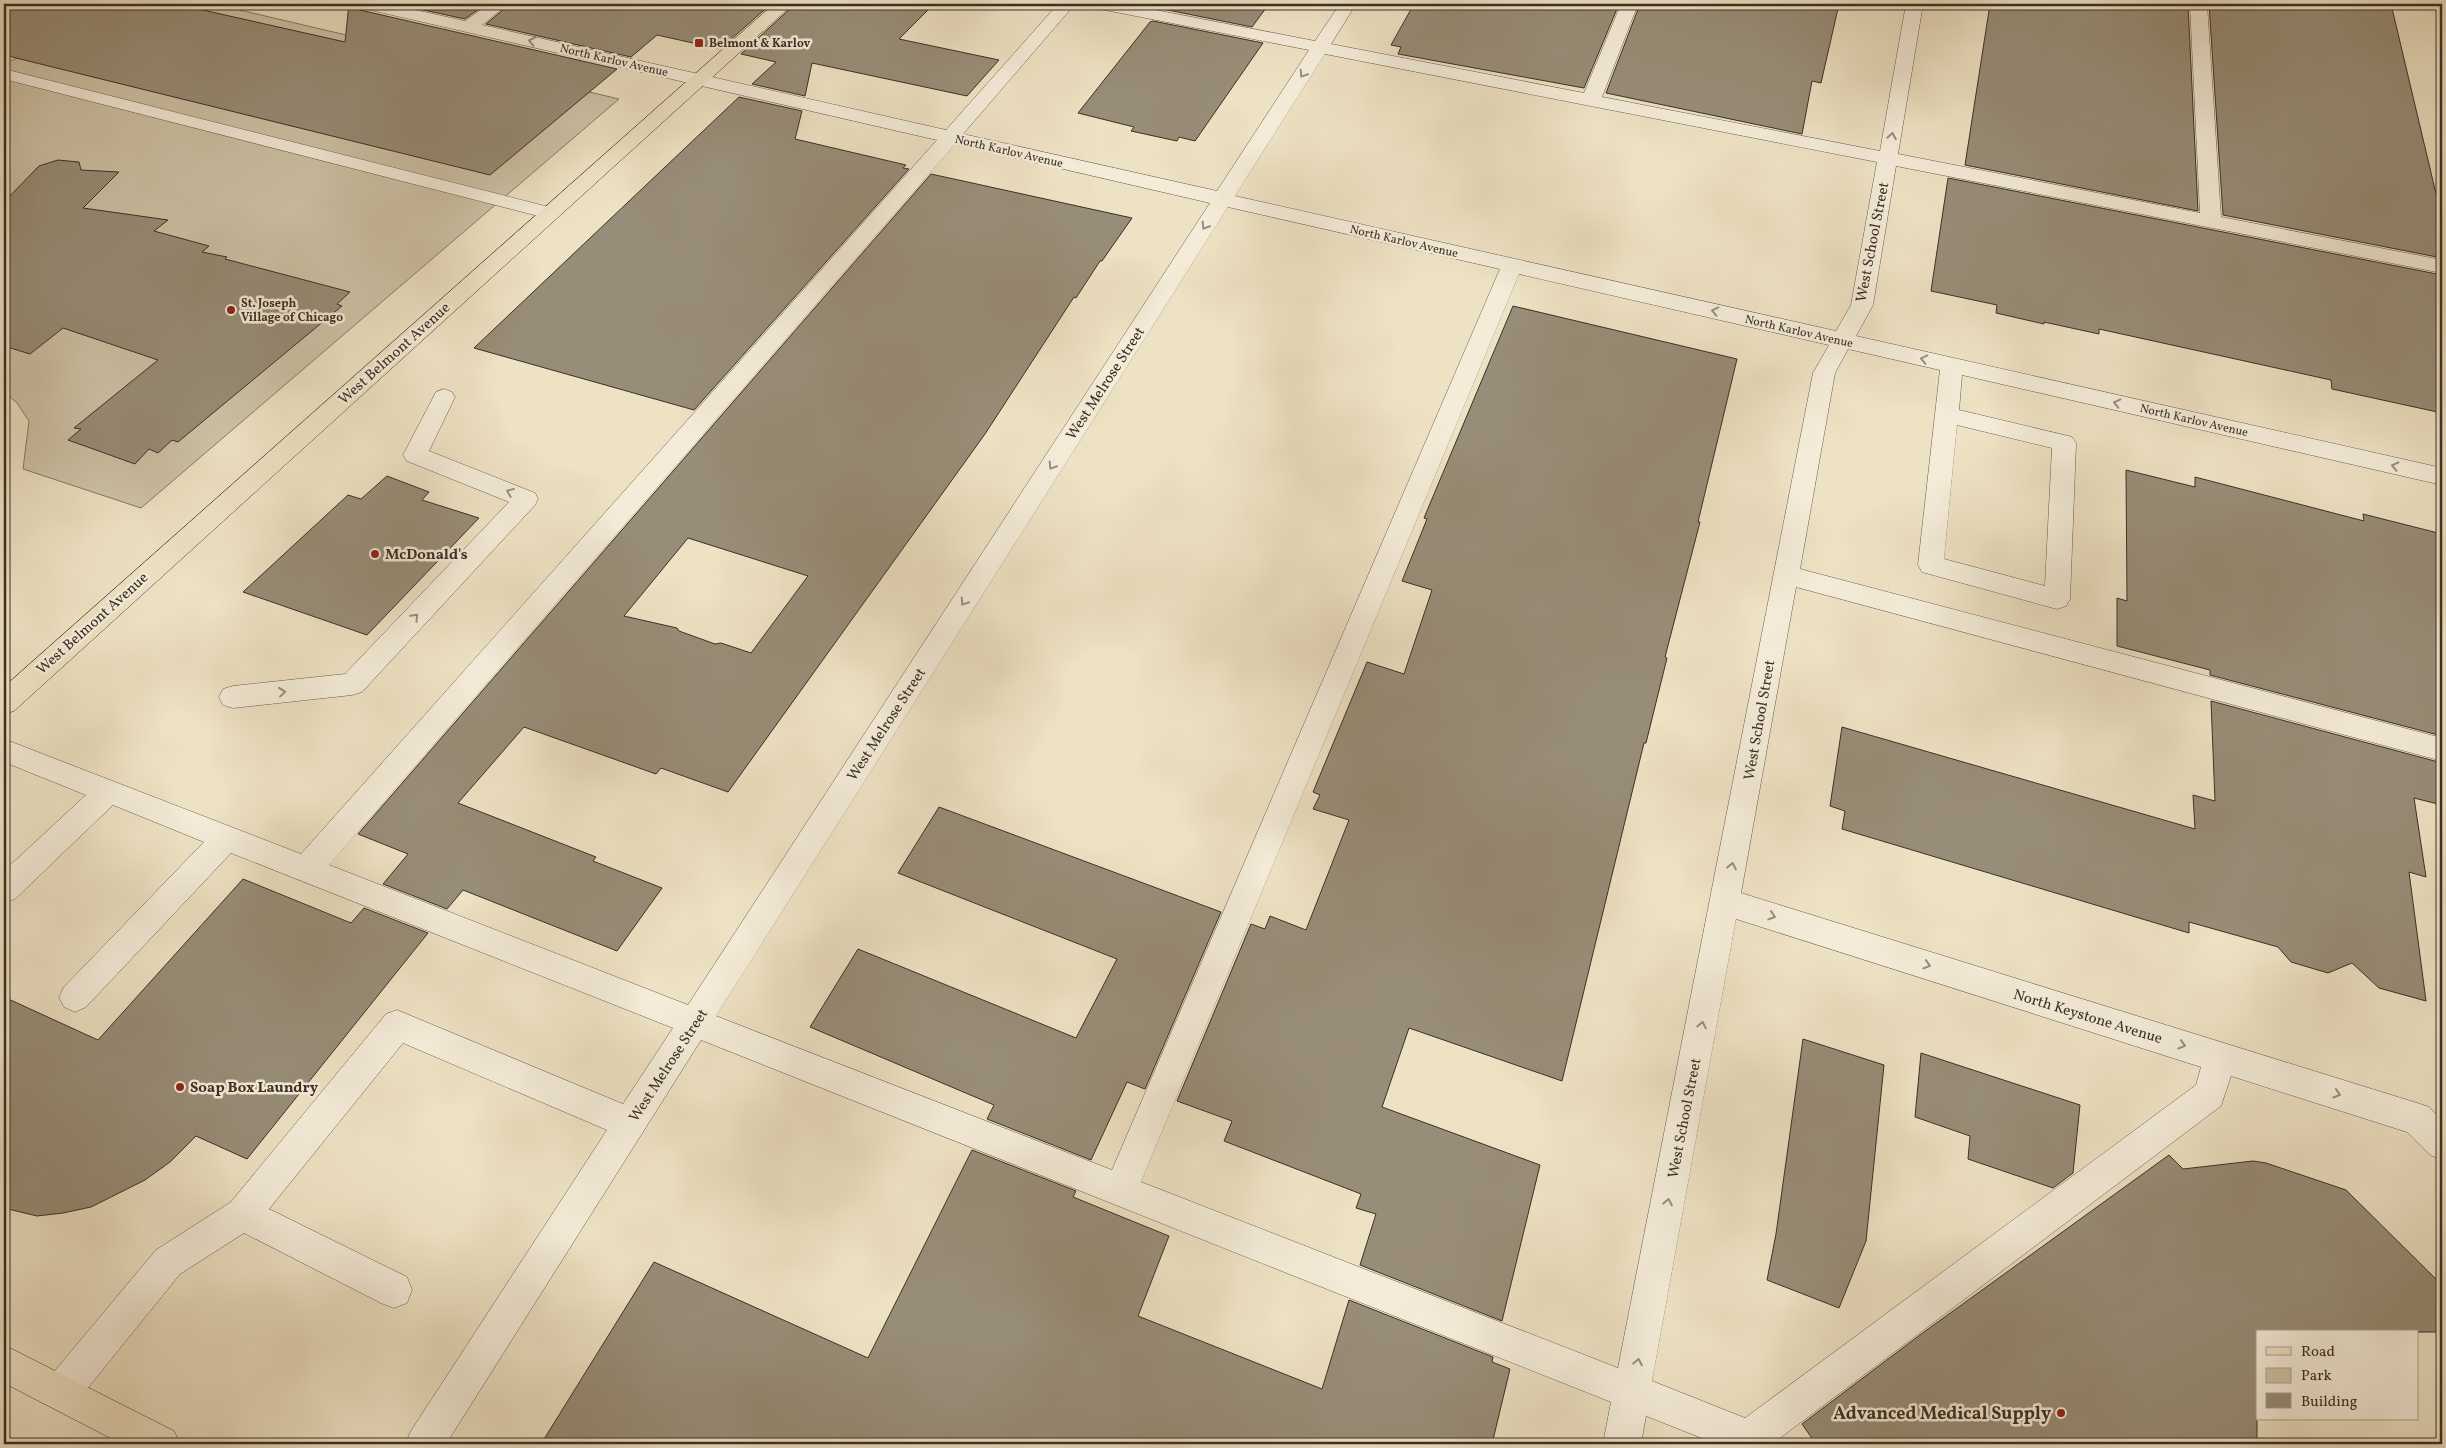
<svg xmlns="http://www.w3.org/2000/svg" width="2446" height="1448" font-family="Vollkorn,serif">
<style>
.green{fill:#cfc4a9;stroke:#847a68}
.building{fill:#988d78;stroke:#3a3026;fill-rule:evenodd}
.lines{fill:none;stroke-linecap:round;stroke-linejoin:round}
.minor-casing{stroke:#675c4e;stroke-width:1}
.major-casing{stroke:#3a3026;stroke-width:1}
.minor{fill:#f4ecd9;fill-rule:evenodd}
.major{fill:#eee2c4;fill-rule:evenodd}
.oneway{stroke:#978e80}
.poi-dot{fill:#8f2418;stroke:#f4ecd9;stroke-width:2}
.labels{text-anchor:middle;stroke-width:5;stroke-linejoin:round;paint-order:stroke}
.far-poi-label{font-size:12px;font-weight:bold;fill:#3a3026;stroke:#f4ecd9;text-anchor:start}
.far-street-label{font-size:12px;fill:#3a3026;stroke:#f4ecd9}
.street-label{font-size:15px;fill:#3a3026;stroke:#f4ecd9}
.poi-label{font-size:15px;font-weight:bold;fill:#3a3026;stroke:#f4ecd9;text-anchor:start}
.near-poi-label{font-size:18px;font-weight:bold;fill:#3a3026;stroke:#f4ecd9;text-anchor:end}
</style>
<rect width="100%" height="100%" fill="#eee2c4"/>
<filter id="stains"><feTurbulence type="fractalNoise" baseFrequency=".004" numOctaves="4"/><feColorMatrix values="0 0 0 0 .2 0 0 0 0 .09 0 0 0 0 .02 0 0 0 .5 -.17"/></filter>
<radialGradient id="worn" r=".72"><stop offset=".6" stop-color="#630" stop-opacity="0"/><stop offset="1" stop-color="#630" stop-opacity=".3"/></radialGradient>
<path class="green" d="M116,4H214L619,99L141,508L23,469L29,421L17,403L4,392V63L37,51Z"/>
<g class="building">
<path d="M4,4H176L345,42L349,4H355L360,10L617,69L490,175L4,55Z"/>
<path d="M396,4H486L465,19Z"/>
<path d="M510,4H771L720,49L657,35L631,57L486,24Z"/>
<path d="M795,4H934L899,39L999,60L967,96L812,63L805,96L752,84L776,62L741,54Z"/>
<path d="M1168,4H1269L1252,27L1163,9Z"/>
<path d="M1414,4H1619L1584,88L1398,54L1401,47L1391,45Z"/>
<path d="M1640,4H1839L1821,83L1812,81L1802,134L1606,93Z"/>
<path d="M1990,4H2188L2198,211L1965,165Z"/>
<path d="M2209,4H2391L2442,219V258L2223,215Z"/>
<path d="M1153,21L1263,43L1195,141L1179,137L1177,141L1131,131L1134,127L1078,113L1150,22Z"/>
<path d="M739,97L802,111L795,139L906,165L903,168L909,169L694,410L474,348Z"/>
<path d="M58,160L79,162L81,170L119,172L83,208L168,220L154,231L209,246L202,252L227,257L225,259L350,292L337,304L342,306L178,442L172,440L158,453L149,449L135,464L68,440L81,429L74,428L158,360L63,328L30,354L4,346V202L39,166Z"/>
<path d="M931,174L1132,218L1102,261H1100L1076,298L1074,297L985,434L728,792L661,768L656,774L524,727L458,803L596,857L593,861L662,888L617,951L463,890L447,909L383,884L408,854L358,834ZM688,538L808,576L751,653L721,643L715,644L679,631L677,628L624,616Z"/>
<path d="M1948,178L2442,275V413L2332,389L2331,380L2099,329V334L2044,322V324L1996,313L1997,305L1931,291Z"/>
<path d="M1513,306L1737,359L1698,522H1700L1665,657L1667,658L1646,743H1644L1562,1081L1409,1028L1382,1107L1540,1165L1502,1321L1360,1265L1376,1214L1356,1208L1361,1194L1224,1141L1232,1121L1177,1101L1251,924L1265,929L1270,916L1306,930L1349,820L1313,809L1320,795L1313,792L1367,662L1404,674L1432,590L1402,581L1427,519L1424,518Z"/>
<path d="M2126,470L2195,487V477L2364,521L2363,514L2442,534V736L2210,675V670L2117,646V598L2127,601Z"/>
<path d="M387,476L429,492L422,500L479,518L367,635L243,592L348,495L361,499Z"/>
<path d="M2211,701L2442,763V805L2414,798L2426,877L2409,872L2426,1001L2379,988L2352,963L2328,973L2291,962L2278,947L2189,922V933L1842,829L1845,811L1830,806L1842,727L2195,829L2193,795L2215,801Z"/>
<path d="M939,807L1221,912L1145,1089L1127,1082L1091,1160L987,1119L994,1105L810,1027L858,949L1076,1038L1117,959L898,873Z"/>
<path d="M243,879L351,923L364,908L428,933L247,1159L196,1136L170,1162L145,1180L91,1207L63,1213L37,1216L4,1208V997L98,1040Z"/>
<path d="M1803,1039L1884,1065L1866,1241L1839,1308L1767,1280L1776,1234Z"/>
<path d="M1921,1053L2080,1105L2073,1173L2053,1188L1968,1159L1970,1136L1915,1117Z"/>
<path d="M972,1150L1076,1191L1073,1197L1169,1236L1138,1316L1322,1389L1349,1300L1493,1357L1492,1362L1510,1369L1492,1444H541L654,1262L868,1358Z"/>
<path d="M2169,1155L2183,1169L2253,1161L2266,1163L2346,1190L2442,1285V1332H2257V1444H1816L1802,1424L1924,1332Z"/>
</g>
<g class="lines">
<g class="minor-casing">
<g id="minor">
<path d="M357,4H388L465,21L489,4H508L482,25L946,130L1058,4H1075L963,134L1217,191L1309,50L1100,9L1094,8L1092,4H1125L1315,41L1340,4H1356L1331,44L1584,93L1621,4H1638L1602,97L1880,151L1906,4H1923L1898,154L2200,213L2190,4H2207L2221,217L2442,260V273L1896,166L1873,305L1856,336L2442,468V485L1962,375L1959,410L2064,435L2072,437L2076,443L2070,599L2066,606L2057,609L1922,572L1918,565L1940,370L1848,349L1835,373L1800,569L2442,738V761L1796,587L1741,893L2417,1103L2429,1107L2442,1120V1160L2430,1155L2407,1132L2231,1076L2221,1106L1772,1444H1717L1646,1416L1641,1444H1603L1611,1402L701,1040L446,1444H405L411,1431L607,1130L403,1043L269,1209L407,1277L412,1290L407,1303L394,1308L381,1303L244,1233L180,1274L74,1405L61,1411L48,1405L42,1392L48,1379L156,1250L231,1202L386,1014L397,1010L623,1104L673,1028L231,853L86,1007L75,1012L64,1007L59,997L64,987L204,842L113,805L15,899L4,903V871L86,795L4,762V739L301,854L937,140L366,9L360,8ZM1325,54L1877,162L1851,305L1836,331L1235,196ZM955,144L1210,203L688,1005L329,865ZM1228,207L1500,269L1112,1170L716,1016ZM1519,274L1829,345L1813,373L1618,1368L1141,1182ZM1957,425L2052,448L2045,586L1944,559ZM1736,919L2201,1067L2196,1085L1745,1418L1652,1381Z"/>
<path d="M4,69L557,209L560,213L557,217L550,219L4,79Z"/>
<path d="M444,389L452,392L455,397L429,451L535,493L538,499L535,505L362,692L352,695L233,708L223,705L219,697L223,689L233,686L345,674L509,502L407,461L403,455L436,392Z"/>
</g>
</g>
<g class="major-casing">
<g id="major">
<path d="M774,4H793L14,711L4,714V687Z"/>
<path d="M4,1345L174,1431L180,1444H122L4,1383Z"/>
</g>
</g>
<use href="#minor" class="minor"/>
<use href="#major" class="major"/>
</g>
<defs><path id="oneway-chevron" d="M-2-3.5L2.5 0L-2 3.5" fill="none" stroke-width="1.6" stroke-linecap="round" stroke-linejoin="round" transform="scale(1.25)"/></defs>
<g class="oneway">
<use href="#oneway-chevron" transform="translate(532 41) rotate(-167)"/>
<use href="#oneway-chevron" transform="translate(1303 74) rotate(123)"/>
<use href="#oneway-chevron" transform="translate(1892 136) rotate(-80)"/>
<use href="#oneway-chevron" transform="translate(1205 226) rotate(123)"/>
<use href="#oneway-chevron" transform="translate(1715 311) rotate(-167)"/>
<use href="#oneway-chevron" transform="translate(1924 359) rotate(-167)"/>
<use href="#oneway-chevron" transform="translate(2117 403) rotate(-167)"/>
<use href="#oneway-chevron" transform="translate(1052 466) rotate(123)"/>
<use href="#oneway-chevron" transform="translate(2395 466) rotate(-167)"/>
<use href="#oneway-chevron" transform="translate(510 492) rotate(-158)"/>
<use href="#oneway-chevron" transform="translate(964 602) rotate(123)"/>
<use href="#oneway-chevron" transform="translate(415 617) rotate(-47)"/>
<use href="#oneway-chevron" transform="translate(282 692) rotate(-6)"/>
<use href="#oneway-chevron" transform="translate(1732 866) rotate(-79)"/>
<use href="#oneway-chevron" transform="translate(1772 916) rotate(18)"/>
<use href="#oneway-chevron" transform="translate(1927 965) rotate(17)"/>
<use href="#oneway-chevron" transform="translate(1702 1025) rotate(-79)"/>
<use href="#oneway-chevron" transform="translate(2182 1045) rotate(17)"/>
<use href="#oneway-chevron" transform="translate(2337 1094) rotate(17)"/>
<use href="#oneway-chevron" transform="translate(1668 1202) rotate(-79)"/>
<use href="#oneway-chevron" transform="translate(1638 1362) rotate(-79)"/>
</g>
<g class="poi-dot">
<rect x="694" y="38" width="10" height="10" rx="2.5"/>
<circle cx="231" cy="310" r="5"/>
<circle cx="375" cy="554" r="5"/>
<circle cx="180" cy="1087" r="5"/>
<circle cx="2061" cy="1413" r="5"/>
</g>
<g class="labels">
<g class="far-poi-label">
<text x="709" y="47">Belmont &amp; Karlov</text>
<text x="241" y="307">St. Joseph<tspan x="241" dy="14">Village of Chicago</tspan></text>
</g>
<g class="far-street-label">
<text transform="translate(614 60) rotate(13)" y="4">North Karlov Avenue</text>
<text transform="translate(1009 151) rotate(13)" y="4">North Karlov Avenue</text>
<text transform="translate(1404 241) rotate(13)" y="4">North Karlov Avenue</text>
<text transform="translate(1799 331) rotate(13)" y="4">North Karlov Avenue</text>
<text transform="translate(2194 420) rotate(13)" y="4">North Karlov Avenue</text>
</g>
<g class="street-label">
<text transform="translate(1872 242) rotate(-79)" y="5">West School Street</text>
<text transform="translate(394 353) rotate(-42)" y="5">West Belmont Avenue</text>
<text transform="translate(1105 383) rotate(-57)" y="5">West Melrose Street</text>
<text transform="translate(92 623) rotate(-42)" y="5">West Belmont Avenue</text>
<text transform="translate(1759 720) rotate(-80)" y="5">West School Street</text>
<text transform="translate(886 724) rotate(-57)" y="5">West Melrose Street</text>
<text transform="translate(2088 1016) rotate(17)" y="5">North Keystone Avenue</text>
<text transform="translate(668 1065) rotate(-57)" y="5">West Melrose Street</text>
<text transform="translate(1684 1118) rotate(-79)" y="5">West School Street</text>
</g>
<g class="poi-label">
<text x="385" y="559">McDonald's</text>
<text x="190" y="1092">Soap Box Laundry</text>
</g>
<g class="near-poi-label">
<text x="2051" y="1419">Advanced Medical Supply</text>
</g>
</g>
<rect width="2446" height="1448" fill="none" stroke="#eee2c4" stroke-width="20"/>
<rect x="5" y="5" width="2436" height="1438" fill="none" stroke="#3a3026" stroke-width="2.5"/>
<rect x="10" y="10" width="2426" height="1428" fill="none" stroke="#3a3026"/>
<rect x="2256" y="1330" width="162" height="90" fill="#f4ecd9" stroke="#aaa191"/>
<rect x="2266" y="1347" width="25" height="8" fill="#eee2c4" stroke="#aaa191"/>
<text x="2301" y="1356" font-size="15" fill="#3a3026">Road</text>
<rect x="2266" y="1368" width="25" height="15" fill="#cfc4a9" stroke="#aaa191"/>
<text x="2301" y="1380" font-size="15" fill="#3a3026">Park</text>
<rect x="2266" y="1393" width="25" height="15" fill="#988d78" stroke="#aaa191"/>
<text x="2301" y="1406" font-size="15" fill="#3a3026">Building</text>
<rect width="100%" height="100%" filter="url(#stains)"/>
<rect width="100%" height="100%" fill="url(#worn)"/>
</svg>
